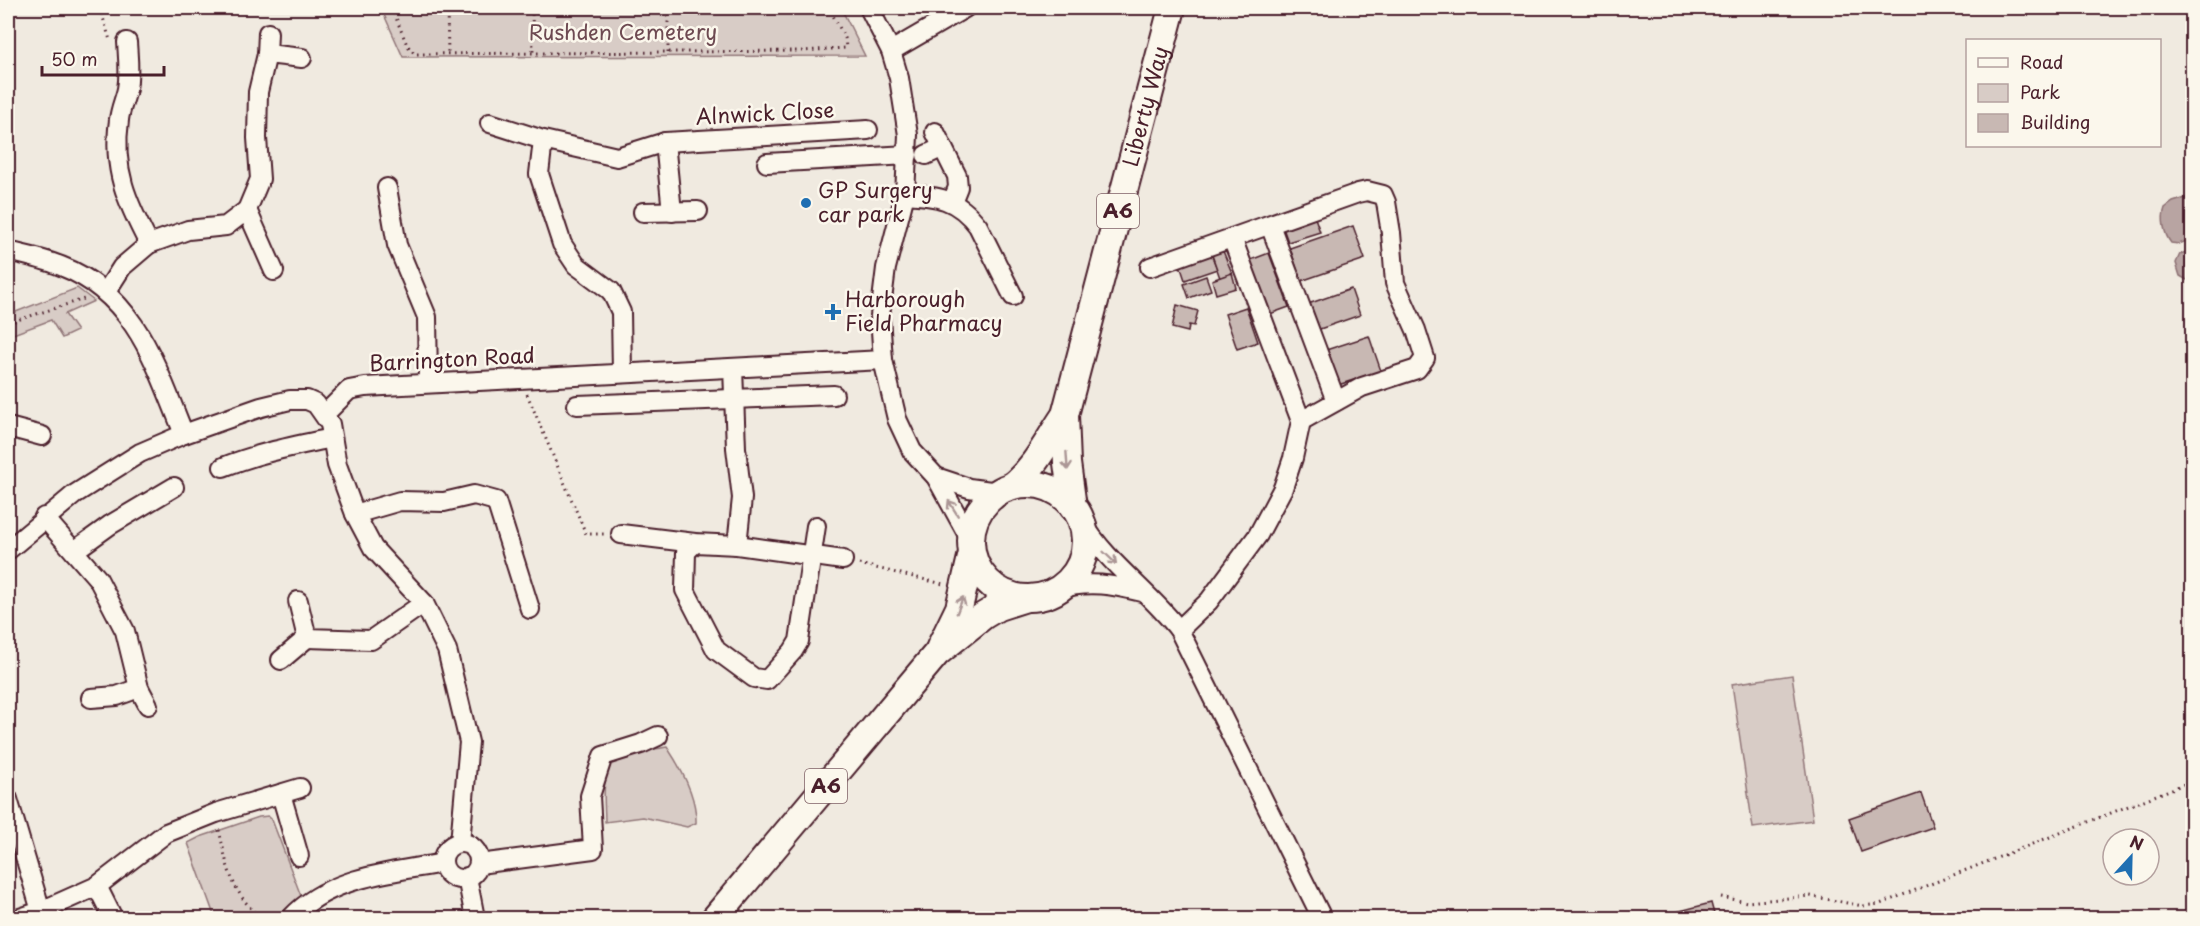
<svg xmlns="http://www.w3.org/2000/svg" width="2200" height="926" font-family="'Playpen Sans',sans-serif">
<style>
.green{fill:#d8ccc6;stroke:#917678;stroke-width:1.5}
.water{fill:#b8a4a2;stroke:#8c6f72;stroke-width:1.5}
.building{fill:#c8b8b3;stroke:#4a1f2b;stroke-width:1.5}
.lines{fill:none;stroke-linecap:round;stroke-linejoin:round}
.minor-casing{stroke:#4a1f2b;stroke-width:22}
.highway-casing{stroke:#4a1f2b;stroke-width:30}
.path{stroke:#4a1f2b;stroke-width:3;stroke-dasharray:1.5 4.5;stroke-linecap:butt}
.minor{stroke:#fbf7ec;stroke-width:18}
.highway{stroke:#fbf7ec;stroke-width:26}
.oneway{stroke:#ab9695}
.poi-dot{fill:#1f6fb2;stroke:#fbf7ec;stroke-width:2}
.labels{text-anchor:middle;stroke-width:5;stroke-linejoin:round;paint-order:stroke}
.shield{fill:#fbf7ec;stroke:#7f6065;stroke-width:1.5}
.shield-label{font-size:20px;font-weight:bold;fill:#4a1f2b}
.park-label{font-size:21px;fill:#6e4a52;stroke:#fbf7ec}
.street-label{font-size:21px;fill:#4a1f2b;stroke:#fbf7ec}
.poi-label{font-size:21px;fill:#4a1f2b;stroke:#fbf7ec;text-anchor:start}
</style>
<rect width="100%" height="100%" fill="#f0eae0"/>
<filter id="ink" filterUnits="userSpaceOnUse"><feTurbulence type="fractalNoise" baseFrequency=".0167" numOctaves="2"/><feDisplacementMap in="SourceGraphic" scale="12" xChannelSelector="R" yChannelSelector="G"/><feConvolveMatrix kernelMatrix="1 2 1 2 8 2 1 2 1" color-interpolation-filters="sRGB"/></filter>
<g filter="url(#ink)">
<g class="green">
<path d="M381,8H841L865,56L403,57Z"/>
<path d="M77,288L94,301L65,314L77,331L62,338L51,320L8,336V315Z"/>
<path d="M1792,675L1813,820L1753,828L1732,684Z"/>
<path d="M667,747C681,768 697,797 696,823L687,827L643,817L605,822C605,804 599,763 619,756C634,751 651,750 667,747Z"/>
<path d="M268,816L272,820L301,896L279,918H215L188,843L200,837L259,817Z"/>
</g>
<g class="water">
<path d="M2192,196V239L2179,244L2171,243C2164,234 2161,219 2165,208L2173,202Z"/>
<path d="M2192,250V283L2180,276L2176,263L2180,254Z"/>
</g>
<g class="building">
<path d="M1314,215L1320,232L1288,242L1282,225Z"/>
<path d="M1353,226L1365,259L1301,281L1290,248Z"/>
<path d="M1210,251L1217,269L1185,280L1179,262Z"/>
<path d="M1223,251L1232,273L1220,278L1212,255Z"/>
<path d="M1269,253L1289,307L1267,315L1248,261Z"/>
<path d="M1232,273L1236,288L1216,294L1212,280Z"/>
<path d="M1206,276L1211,290L1189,298L1184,284Z"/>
<path d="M1351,289L1360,315L1317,330L1308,304Z"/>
<path d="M1177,305L1198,311L1194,326L1189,325L1188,332L1172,328Z"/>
<path d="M1246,307L1258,342L1237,349L1225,314Z"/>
<path d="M1369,336L1381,371L1338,385L1326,350Z"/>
<path d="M1921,793L1933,827L1861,852L1849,818Z"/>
<path d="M1711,903L1714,914L1697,918H1673L1672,913Z"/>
<path d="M1788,910L1791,918H1760Z"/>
<path d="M1664,914L1665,918H1646Z"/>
</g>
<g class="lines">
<g class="minor-casing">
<g id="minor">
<path d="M869,8L891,51L899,78L908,135L905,194L886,268L880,316L883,360L897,419L912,451L936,477L970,539"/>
<path d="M127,42C128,58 130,73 127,89C125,99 120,109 119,120C112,170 127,202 149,244"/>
<path d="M891,51L965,8"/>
<path d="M267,54L268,33"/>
<path d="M490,123L543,140L617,157L665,142L868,130"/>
<path d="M935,132L957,176L958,187L952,202"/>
<path d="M543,140L539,174L562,244L576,265L611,291L621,312L622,373"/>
<path d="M665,142L672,212"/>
<path d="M926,155L943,147"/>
<path d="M767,163L908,155"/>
<path d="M387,188L397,245L427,317L428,383"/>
<path d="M905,194C937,196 957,198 978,226L1013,296"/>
<path d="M247,210L274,271"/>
<path d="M643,212L698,211"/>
<path d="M1270,225L1336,401"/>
<path d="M8,251C25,255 44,259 61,266C136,295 156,366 184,434"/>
<path d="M1150,267L1358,193L1367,191L1383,195L1386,202L1391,233L1395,283L1416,330L1425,358L1417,369L1362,387L1301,421"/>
<path d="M106,292L122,267L149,244L188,230L226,226L247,210L260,179L257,138L258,92L267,54L302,58"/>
<path d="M733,368L736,448L742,498L737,545"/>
<path d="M577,405L834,395"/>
<path d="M325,414L349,390L365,387L883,360"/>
<path d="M8,427L42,436"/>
<path d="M223,467C258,453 295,446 332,438"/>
<path d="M936,477L969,488L998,492"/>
<path d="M355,514L400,501L444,502L474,495L496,501L530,609"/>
<path d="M44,517L98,579L125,631L139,688L148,705"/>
<path d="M1081,520C1106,563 1149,591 1179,630L1322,918"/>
<path d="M621,534L695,543L737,545L843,560"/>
<path d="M695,543L686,552L685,590L716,650L754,678L767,680L793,651L799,641L816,526"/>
<path d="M8,550L75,494L140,453L184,434L261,407L290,400H307L316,404L330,424L337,465L355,514L373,548L424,603L447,650L469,742L460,843"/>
<path d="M74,551L110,525L174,487"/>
<path d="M1059,589C1089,580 1113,585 1142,592"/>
<path d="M298,601L307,638L371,640L424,603"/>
<path d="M1179,630L1209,601L1258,535L1283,488L1293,458L1301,421L1232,238"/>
<path d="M281,660L307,638"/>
<path d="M91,698L117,696L139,688"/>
<path d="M281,794L299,856"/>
<path d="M8,799L41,911"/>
<circle cx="461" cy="861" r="18"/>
<path d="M479,864L593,849L590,796L603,756L641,744L658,736"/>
<path d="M467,877L475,918"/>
<path d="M97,886L113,918"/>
<path d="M20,918L41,911L97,886L166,833L216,813L300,788"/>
<path d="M291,918C330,876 390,873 443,863"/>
</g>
</g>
<g class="highway-casing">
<g id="highway">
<path d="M1065,415L1067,463L1073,507"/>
<circle cx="1028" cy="541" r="57"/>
<path id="s1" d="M1012,486C1037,465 1047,441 1065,415L1172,8"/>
<path d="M940,647L959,608L972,553"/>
<path d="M715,918L937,653L983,616L998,607L1026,598"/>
</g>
</g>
<g class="path">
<path d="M100,8L110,40"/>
<path d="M392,8L407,45L415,54L802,51L846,48L845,38L829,8"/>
<path d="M447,8L448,54"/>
<path d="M532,8L533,53"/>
<path d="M668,53V8"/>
<path d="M8,323L84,299"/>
<path d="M527,394L586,534H604"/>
<path d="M859,564L943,584"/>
<path d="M219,830C228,869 230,889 260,918"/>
<path d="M1721,897L1747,902L1810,896L1863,906L1880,904L2192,781"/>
</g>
<use href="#minor" class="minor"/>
<use href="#highway" class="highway"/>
</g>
<defs><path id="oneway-shaft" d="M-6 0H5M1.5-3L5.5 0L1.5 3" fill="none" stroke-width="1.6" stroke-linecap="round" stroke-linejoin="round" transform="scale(1.5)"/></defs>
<g class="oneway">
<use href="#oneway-shaft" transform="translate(1067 461) rotate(86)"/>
<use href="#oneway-shaft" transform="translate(953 508) rotate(-122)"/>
<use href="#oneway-shaft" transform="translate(1110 558) rotate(44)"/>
<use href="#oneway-shaft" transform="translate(960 605) rotate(-69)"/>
</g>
</g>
<g class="poi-dot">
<circle cx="806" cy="203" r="6"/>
<path d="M830 303h6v6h6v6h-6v6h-6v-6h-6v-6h6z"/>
</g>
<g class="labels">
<g class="shield">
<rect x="1097" y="194" width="42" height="34" rx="4.5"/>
<rect x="805" y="769" width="42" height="34" rx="4.5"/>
</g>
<g class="shield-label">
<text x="1118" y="218">A6</text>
<text x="826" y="793">A6</text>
</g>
<g class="park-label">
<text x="623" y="40">Rushden Cemetery</text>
</g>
<g class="street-label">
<text dy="7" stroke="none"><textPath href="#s1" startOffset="408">Liberty Way</textPath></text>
<text transform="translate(765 114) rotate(-3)" y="7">Alnwick Close</text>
<text transform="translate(452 360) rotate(-3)" y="7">Barrington Road</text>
</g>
<g class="poi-label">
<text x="818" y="198">GP Surgery<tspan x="818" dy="24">car park</tspan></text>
<text x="845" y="307">Harborough<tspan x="845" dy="24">Field Pharmacy</tspan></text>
</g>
</g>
<rect width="2200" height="926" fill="none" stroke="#fbf7ec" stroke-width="30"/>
<rect x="15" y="15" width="2170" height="896" fill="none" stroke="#4a1f2b" stroke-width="2" filter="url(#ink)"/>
<rect x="1966" y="39" width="195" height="108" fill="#fbf7ec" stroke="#b4a19f" stroke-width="1.5"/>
<rect x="1978" y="58" width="30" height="9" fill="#fbf7ec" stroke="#b4a19f" stroke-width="1.5"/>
<text x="2020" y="69" font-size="18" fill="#4a1f2b">Road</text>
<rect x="1978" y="84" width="30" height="18" fill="#d8ccc6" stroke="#b4a19f" stroke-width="1.5"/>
<text x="2020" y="99" font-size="18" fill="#4a1f2b">Park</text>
<rect x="1978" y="114" width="30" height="18" fill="#c8b8b3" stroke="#b4a19f" stroke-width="1.5"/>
<text x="2020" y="129" font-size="18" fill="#4a1f2b">Building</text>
<g transform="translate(2131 857) rotate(22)"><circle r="28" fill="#fbf7ec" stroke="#b4a19f" stroke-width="1.5"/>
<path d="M0-4.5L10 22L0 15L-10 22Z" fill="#1f6fb2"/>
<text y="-9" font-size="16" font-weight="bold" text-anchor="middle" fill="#4a1f2b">N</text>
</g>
<path d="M42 66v9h122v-9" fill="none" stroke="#4a1f2b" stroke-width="3"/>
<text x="51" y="66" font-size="18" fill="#4a1f2b" stroke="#fbf7ec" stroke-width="4.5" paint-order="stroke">50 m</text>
</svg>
